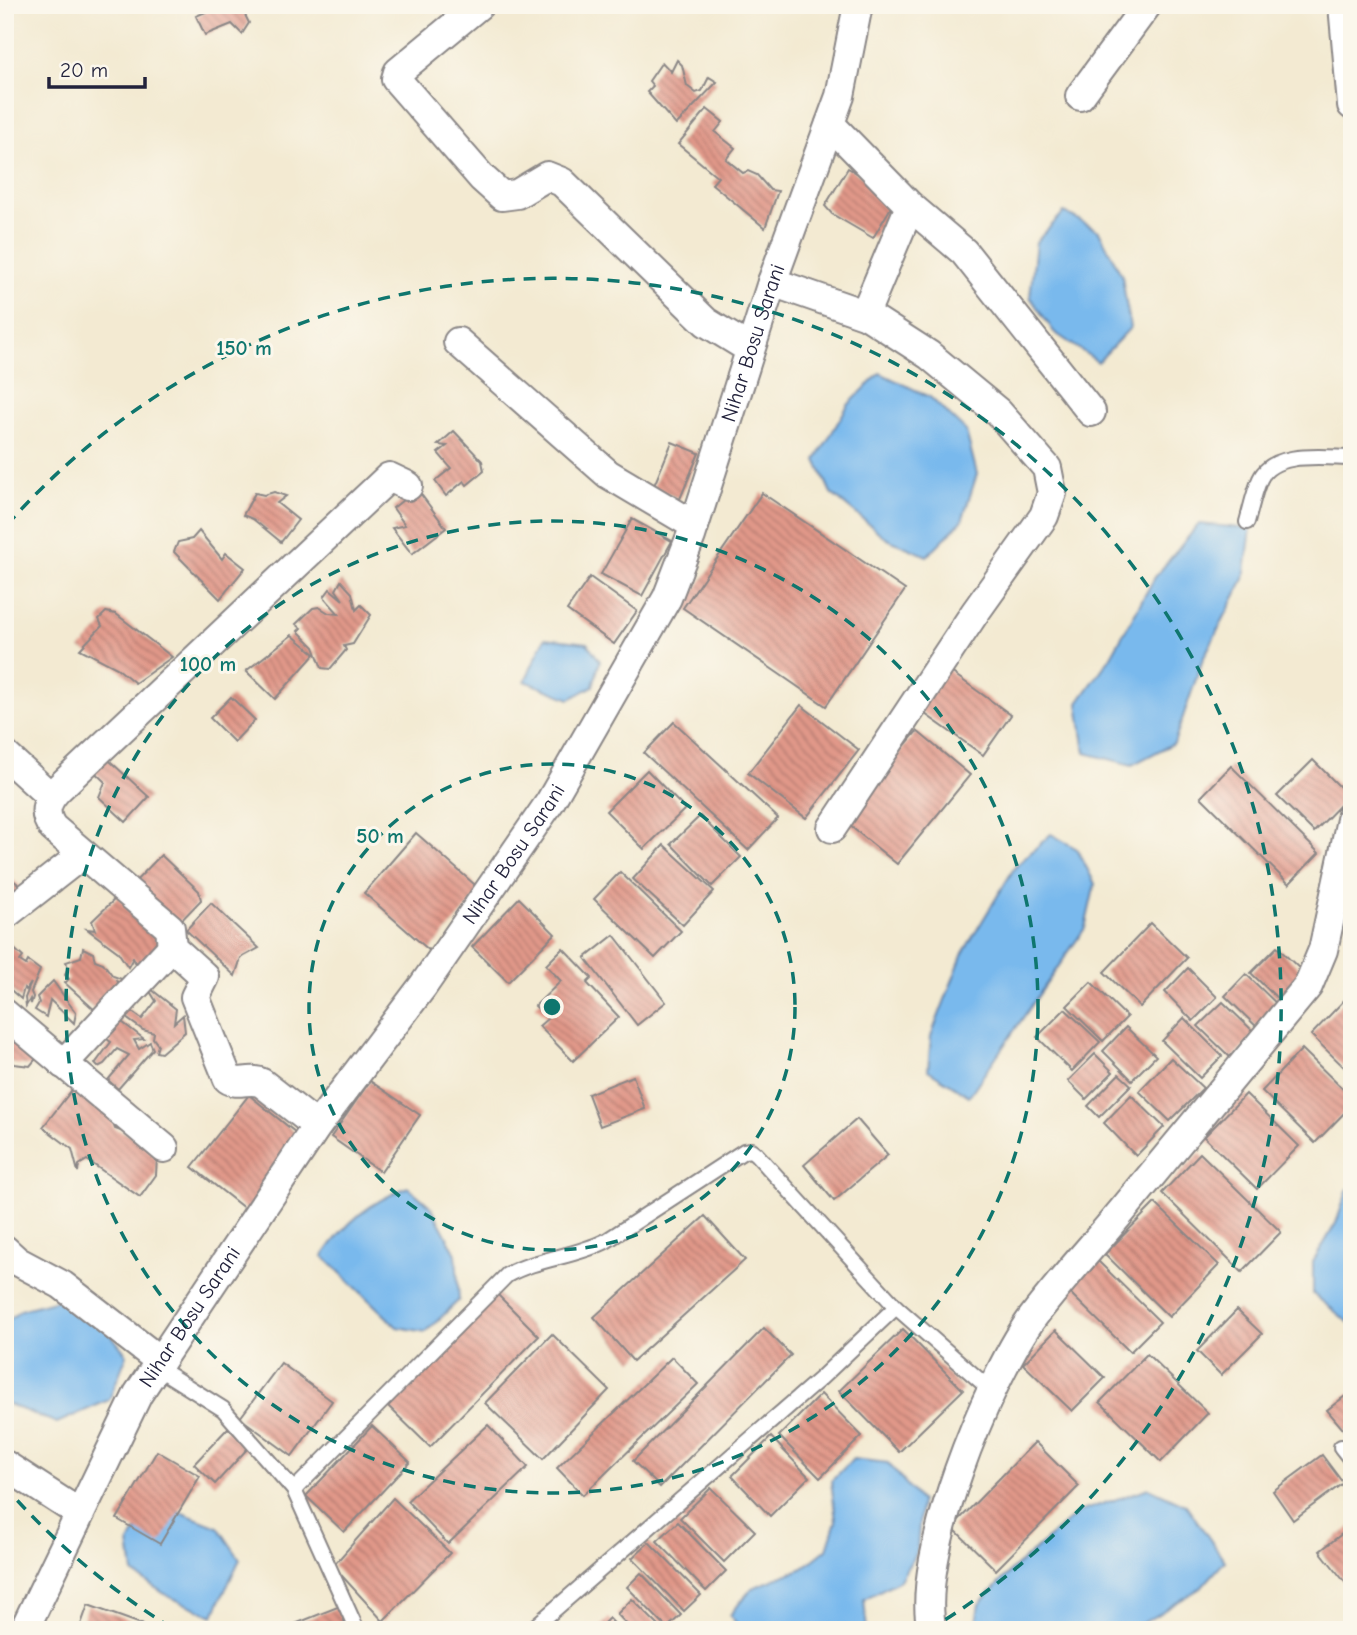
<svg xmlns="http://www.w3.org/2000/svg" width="1357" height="1635" font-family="'Comic Neue',sans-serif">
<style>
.water{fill:#79b9ed;stroke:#4e6e94;stroke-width:2}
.building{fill:url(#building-back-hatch)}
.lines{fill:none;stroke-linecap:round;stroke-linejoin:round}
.service-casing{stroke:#8a8686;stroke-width:18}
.minor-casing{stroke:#8a8686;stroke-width:32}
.service{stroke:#fff;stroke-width:14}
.minor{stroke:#fff;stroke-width:28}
.ring{fill:none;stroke:#0f766e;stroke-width:3.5;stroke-dasharray:12 9}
.labels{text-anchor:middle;stroke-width:6;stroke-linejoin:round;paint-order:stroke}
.street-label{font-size:21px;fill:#22223b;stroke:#fbf7ec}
.centre{fill:#0f766e;stroke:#fbf7ec;stroke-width:3.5}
.ring-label{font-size:21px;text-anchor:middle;font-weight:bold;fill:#0f766e;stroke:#fbf7ec;stroke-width:6;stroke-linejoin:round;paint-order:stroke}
</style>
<defs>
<pattern id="building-back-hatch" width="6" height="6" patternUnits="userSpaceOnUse" patternTransform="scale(1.75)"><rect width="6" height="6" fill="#e19889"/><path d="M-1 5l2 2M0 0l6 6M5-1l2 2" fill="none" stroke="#b67c71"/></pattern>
</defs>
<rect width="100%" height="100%" fill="#fbf7ec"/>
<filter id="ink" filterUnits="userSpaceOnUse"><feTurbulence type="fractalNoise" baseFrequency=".0143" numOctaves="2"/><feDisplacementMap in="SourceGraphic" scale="14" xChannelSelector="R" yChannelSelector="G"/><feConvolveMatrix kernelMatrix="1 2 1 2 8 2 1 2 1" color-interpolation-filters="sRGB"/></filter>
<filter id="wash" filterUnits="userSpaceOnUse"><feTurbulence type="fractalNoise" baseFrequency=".00686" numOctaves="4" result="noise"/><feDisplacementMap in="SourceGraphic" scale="28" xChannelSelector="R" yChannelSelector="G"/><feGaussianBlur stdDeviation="1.57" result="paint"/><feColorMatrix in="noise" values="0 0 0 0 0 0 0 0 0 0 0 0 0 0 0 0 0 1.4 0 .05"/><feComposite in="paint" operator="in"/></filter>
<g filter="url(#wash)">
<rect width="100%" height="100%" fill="#f3ead2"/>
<g class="water">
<path d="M1064,212L1099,231L1122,276L1130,328L1098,362L1054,332L1030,297L1036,242Z"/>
<path d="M880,373L930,397L966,431L977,474L962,521L927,556L887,539L831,493L816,460L848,405Z"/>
<path d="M1199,524L1251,529L1244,579L1203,659L1174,743L1132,765L1085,753L1078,703L1110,658L1155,577Z"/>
<path d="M545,638L587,643L600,661L593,686L570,699L525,681Z"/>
<path d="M1051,834L1077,849L1095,884L1085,928L969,1096L928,1070L931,1036L963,953L1015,867Z"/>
<path d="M408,1187L431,1207L456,1254L459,1300L426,1332L397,1327L323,1256C347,1221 369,1203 408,1187Z"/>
<path d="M1352,1187V1325L1313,1294V1262L1336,1223L1348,1189Z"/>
<path d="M57,1300L99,1319L127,1355L109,1400L57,1423L5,1403V1323L21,1310Z"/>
<path d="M853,1459L888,1463L921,1501L917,1551L900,1580L864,1599L867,1630H741L730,1615L752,1588L803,1568L827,1549L836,1521L831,1481Z"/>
<path d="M1149,1488L1186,1505L1225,1561L1202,1587L1132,1630H975L979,1604L1016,1566L1079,1512Z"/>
<path d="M157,1503L218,1527L240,1559L213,1616L168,1596L133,1573L129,1542Z"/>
</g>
<g id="blocks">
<g class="building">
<path d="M222,5H240L249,23L242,34L232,24L205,35L196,16Z"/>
<path d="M677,60L682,65L687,86L696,93L702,91L709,77L717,82L676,125L647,92L653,86L649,81L662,62L671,72Z"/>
<path d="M707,109L723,122L715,132L735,148L726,159L743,173L748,171L757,175L770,190L778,191L765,228L712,184L718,177L678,144Z"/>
<path d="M848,168L897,197L873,238L832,214L825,206Z"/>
<path d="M454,431L482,461L484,471L467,485L464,481L446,496L435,481L451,468L438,453L447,446L438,445Z"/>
<path d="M672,442L699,453L680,499L653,488Z"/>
<path d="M417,489L446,528L412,554L392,528L405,525L393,508Z"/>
<path d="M274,492L286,496L277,503L298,520L281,542L253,519L243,515L255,493L264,495Z"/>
<path d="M762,493L905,590L826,706L683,608Z"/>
<path d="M632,519L672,541L642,596L601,574Z"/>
<path d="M199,531L222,559L226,553L245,568L220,599L174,552L178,542L192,539Z"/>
<path d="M590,577L637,611L614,644L567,610Z"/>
<path d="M341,581L352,593L356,610L361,605L371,615L353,644L344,646L346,650L330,669L322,668L314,647L298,631L301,628L296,624L313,608L319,607L329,613L339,614L324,597L330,589L343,600L336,590Z"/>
<path d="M106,612L116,614L172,657L135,683L117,668L80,649L102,626L99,619Z"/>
<path d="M292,635L315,654L275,699L246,671Z"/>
<path d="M947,669L1011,715L983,755L918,709Z"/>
<path d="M231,697L255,720L234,742L210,718Z"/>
<path d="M801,705L859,750L806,818L748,773Z"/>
<path d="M674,722L778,818L748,850L644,753Z"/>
<path d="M917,731L970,775L897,864L843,820Z"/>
<path d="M100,752L149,797L126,822L99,797L105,782L88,766Z"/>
<path d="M1313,760L1349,796L1314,832L1277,796Z"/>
<path d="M1231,766L1319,853L1289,884L1201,797Z"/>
<path d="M647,770L685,809L644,849L606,811Z"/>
<path d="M700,816L741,857L712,886L671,844Z"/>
<path d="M416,833L482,891L430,951L364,893Z"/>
<path d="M664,845L714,891L683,925L633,879Z"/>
<path d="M161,855L199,891L201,900L177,925L131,886Z"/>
<path d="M620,872L681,931L655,958L594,899Z"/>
<path d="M5,874L18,884L25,899L5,909Z"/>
<path d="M118,896L156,935L159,932L169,936L147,965L135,962L133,958L128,967L118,952L87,929L95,930L92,921Z"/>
<path d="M519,898L555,934L508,982L472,947Z"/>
<path d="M211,903L259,948L241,958L235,976L186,930Z"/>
<path d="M1151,923L1187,958L1140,1007L1104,972Z"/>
<path d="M614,935L666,1002L637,1025L585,958Z"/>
<path d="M5,940L23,957L20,961L26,965L28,961L40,970L31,992L33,997L31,1004L30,999L26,1006L25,998L31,983L26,990L24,988L21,999L5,985Z"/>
<path d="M1277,947L1303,972L1277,998L1251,973Z"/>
<path d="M83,948L93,953L95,960L103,963L113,976L124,980L123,985L118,982L120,986L97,1012L65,983L69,979L65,975L68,967L66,962L81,957Z"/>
<path d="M563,948L592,978L587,983L619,1017L573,1061L539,1026L548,1018L535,1006L561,981L546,965Z"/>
<path d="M1188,968L1217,997L1193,1021L1165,992Z"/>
<path d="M1246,974L1281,1008L1260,1030L1225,996Z"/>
<path d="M53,981L76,1013L74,1023L50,1000L46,1017L35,1010L39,1003L37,997Z"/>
<path d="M1091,982L1127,1017L1103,1041L1067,1006Z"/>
<path d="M146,985L176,1009L174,1023L183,1015L185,1032L161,1053L156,1052L158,1045L153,1038L154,1033L143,1030L119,1013L124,1006L142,1019L156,1001Z"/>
<path d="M1352,992V1075L1311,1035Z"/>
<path d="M1223,1002L1256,1034L1232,1059L1198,1026Z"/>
<path d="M1065,1009L1100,1042L1072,1071L1037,1037Z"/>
<path d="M114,1016L144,1039L134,1040L139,1049L150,1042L153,1049L118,1089L108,1080L129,1055L117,1049L104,1064L98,1067L95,1064L111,1042L100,1034Z"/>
<path d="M1184,1018L1222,1056L1200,1078L1162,1041Z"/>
<path d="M5,1027L40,1054L30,1066L14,1064L5,1057Z"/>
<path d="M1126,1027L1156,1056L1132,1080L1103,1051Z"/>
<path d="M1302,1049L1352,1098V1105L1315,1143L1262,1091Z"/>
<path d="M1095,1054L1113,1072L1086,1099L1068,1081Z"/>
<path d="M1171,1058L1203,1088L1170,1121L1139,1091Z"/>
<path d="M1119,1074L1131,1085L1099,1117L1088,1106Z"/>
<path d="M633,1076L645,1109L600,1126L588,1094Z"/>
<path d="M370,1081L420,1115L381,1172L331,1137Z"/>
<path d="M75,1086L109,1113L115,1129L135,1136L157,1157L156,1175L140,1197L87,1160L79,1165L78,1172L72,1149L43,1127Z"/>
<path d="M1246,1094L1299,1146L1257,1189L1204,1137Z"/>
<path d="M249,1095L306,1141L249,1212L192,1167Z"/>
<path d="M1131,1095L1164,1127L1136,1156L1104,1123Z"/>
<path d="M857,1119L888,1155L834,1201L804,1165Z"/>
<path d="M1200,1153L1281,1232L1242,1272L1162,1193Z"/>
<path d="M1155,1203L1219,1265L1169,1317L1105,1254Z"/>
<path d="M705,1216L745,1260L633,1361L594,1317Z"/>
<path d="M1096,1259L1160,1322L1130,1352L1066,1289Z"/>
<path d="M496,1293L539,1336L430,1447L387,1405Z"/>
<path d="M1237,1310L1262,1334L1221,1375L1197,1351Z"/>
<path d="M764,1328L791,1355L660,1487L633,1461Z"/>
<path d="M903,1329L963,1390L899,1452L839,1391Z"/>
<path d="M1056,1330L1105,1378L1072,1411L1023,1364Z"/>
<path d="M552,1334L609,1390L543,1459L485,1403Z"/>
<path d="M1147,1354L1208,1413L1161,1462L1100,1402Z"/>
<path d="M672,1357L698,1384L583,1495L557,1468Z"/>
<path d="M281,1363L332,1401L292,1456L240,1418Z"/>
<path d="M1349,1393L1352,1396V1440L1327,1410Z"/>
<path d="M821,1394L862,1436L820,1478L779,1436Z"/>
<path d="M488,1425L528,1467L448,1544L407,1501Z"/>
<path d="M372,1426L410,1462L344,1532L306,1496Z"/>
<path d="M228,1428L249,1447L215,1484L194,1464Z"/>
<path d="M771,1437L809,1477L770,1516L732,1476Z"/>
<path d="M1035,1442L1079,1486L996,1570L952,1527Z"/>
<path d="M157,1451L200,1476L160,1544L117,1519Z"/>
<path d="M1322,1455L1343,1483L1293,1520L1273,1491Z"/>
<path d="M711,1488L755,1531L724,1562L680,1518Z"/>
<path d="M393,1498L450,1553L383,1621L333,1566Z"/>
<path d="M678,1522L726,1571L706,1591L657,1541Z"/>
<path d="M1352,1526V1591L1320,1551Z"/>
<path d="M649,1542L701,1595L684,1611L632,1558Z"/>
<path d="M641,1573L681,1615L667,1628L627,1587Z"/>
<path d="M632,1599L663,1630H632L617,1614Z"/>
<path d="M88,1605L155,1629V1630H79Z"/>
<path d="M340,1606L349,1630H280Z"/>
<path d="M609,1618L620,1630H597Z"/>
</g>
</g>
</g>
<g filter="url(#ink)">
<use href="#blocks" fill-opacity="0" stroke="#8a8686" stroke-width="2"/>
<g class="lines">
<g class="service-casing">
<g id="service">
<path d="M1247,522C1251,508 1254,492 1260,479C1274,450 1325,458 1352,458"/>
<path d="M156,1367L223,1409L294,1490L357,1630"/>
<path d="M1341,1447L1352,1461"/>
<path d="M294,1490L507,1275C538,1258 575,1257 606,1241L744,1151L751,1150L756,1154L896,1307L993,1392"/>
<path d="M531,1630L821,1378L896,1307"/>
</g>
</g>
<g class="minor-casing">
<g id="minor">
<path d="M479,5L398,72L396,79L482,178L502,196L517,194L547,176L562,182L706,322L750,349"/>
<path d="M1343,5L1352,105"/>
<path d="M1080,96L1147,5"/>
<path d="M830,124L910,206L866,311L867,315L929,355L998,412L1047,468L1052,493L1044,516L974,614L832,828"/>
<path d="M910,206L964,252L1091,412"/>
<path d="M772,282L867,315"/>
<path d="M458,342L608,474L694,525"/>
<path d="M5,755L51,797"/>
<path d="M5,915L83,854"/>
<path d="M5,1014L164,1148"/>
<path d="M63,1064L172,947"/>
<path d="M317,1126L262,1083C250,1077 238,1086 228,1079L195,997L205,977L172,947L170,928L53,828C42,813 46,801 59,788L389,477L408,486"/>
<path d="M5,1250L17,1261L62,1285L160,1361"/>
<path d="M5,1465L79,1513"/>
<path id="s1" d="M24,1630L138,1394L317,1126L423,986L550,802L667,598L691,536L772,282L840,96L858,5"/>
<path d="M932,1630C914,1559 988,1381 1030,1321C1058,1283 1092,1247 1122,1211C1184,1136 1246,1061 1308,986L1323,950L1352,815"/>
</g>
</g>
<use href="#service" class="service"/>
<use href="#minor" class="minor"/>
</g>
</g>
<g class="ring">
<circle cx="552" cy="1007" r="243"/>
<circle cx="552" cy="1007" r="486"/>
<path d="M172 1628A728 728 0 0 1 7 1489M7 525A728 728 0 1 1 932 1628"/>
</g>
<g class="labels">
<g class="street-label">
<text dy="7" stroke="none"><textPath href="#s1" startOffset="1488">Nihar Bosu Sarani</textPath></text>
<text dy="7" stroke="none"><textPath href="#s1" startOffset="920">Nihar Bosu Sarani</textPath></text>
<text dy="7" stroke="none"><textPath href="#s1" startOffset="355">Nihar Bosu Sarani</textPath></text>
</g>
</g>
<circle cx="552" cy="1007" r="10" class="centre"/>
<g class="ring-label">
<text x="244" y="355">150 m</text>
<text x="208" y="671">100 m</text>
<text x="380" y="843">50 m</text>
</g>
<rect width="1357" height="1635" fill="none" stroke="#fbf7ec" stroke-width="28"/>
<path d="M49 77v10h96v-10" fill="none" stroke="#22223b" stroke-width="3.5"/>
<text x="60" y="77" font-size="21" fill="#22223b" stroke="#fbf7ec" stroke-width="5" paint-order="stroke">20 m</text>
</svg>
